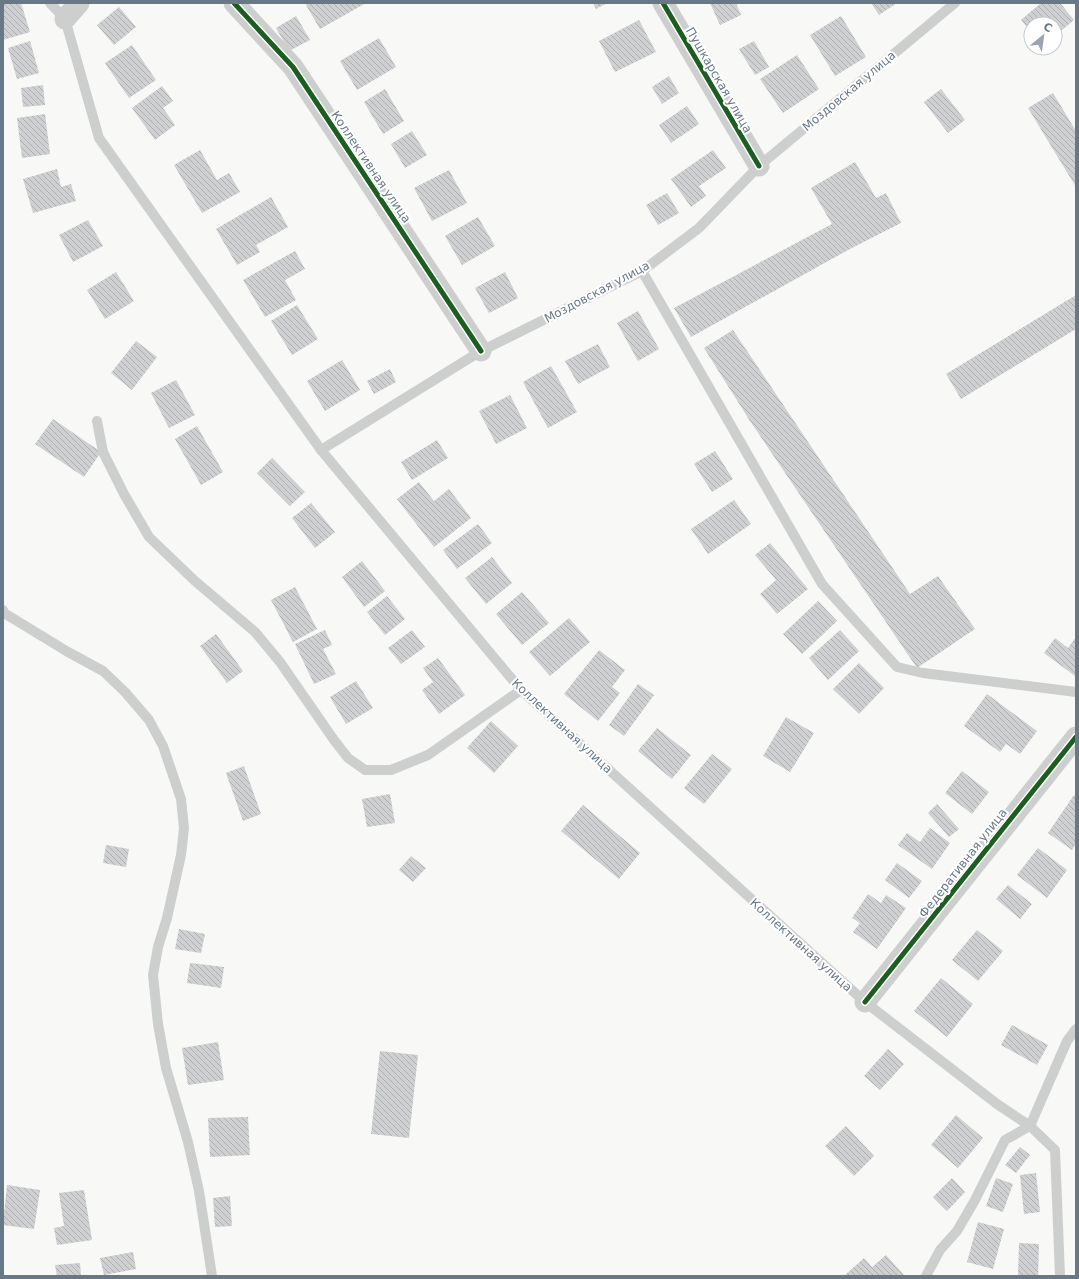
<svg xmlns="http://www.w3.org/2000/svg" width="1079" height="1279" font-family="'DejaVu Sans',sans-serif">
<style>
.building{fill:url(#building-back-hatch)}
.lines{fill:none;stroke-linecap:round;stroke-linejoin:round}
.service{stroke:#cdcece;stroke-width:10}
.minor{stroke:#cdcece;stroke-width:21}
.cycleway-casing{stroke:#fff;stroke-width:8}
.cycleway{stroke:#1b5e20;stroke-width:5}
.labels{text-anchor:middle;stroke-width:4;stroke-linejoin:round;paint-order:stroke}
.street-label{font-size:12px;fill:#687887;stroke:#fff}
</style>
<defs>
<pattern id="building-back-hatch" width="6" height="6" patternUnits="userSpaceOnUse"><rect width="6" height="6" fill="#cfd0d1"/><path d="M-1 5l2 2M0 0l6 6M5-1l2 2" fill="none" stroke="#acaeaf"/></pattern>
</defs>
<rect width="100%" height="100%" fill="#f8f8f7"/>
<g class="building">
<path d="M3,3H21L30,32L3,40Z"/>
<path d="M308,3H366L320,29L306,5Z"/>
<path d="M593,3H607L596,9Z"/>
<path d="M710,3H736L741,15L720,25Z"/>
<path d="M871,3H897L879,15Z"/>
<path d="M1041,3H1060L1074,20L1055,36V24H1031V32L1021,20Z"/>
<path d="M119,7L136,27L114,45L97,25Z"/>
<path d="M296,16L310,40L289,51L276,28Z"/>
<path d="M841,16L866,57L835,76L810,35Z"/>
<path d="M639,20L656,52L615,72L599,41Z"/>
<path d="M379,38L396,67L357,90L340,61Z"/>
<path d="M30,41L39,73L17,79L8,48Z"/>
<path d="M754,41L769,67L755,75L739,49Z"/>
<path d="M132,45L156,80L129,98L105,63Z"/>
<path d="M797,55L819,89L783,113L760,79Z"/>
<path d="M669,76L679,93L662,104L652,87Z"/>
<path d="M43,85L45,105L23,107L21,88Z"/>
<path d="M162,86L173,101L163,108L175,125L155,140L132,108Z"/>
<path d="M385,89L404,121L383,134L364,102Z"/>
<path d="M941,89L965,120L948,133L924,102Z"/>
<path d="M1053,93L1076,131V187L1028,108Z"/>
<path d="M687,106L699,124L671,143L659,125Z"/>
<path d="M45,114L50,154L22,158L17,118Z"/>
<path d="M412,131L427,155L405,168L391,144Z"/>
<path d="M200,150L217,180L229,173L240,192L202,213L174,165Z"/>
<path d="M713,150L726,168L699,186L706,196L691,207L671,179Z"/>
<path d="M855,162L876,198L886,193L901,223L848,250L691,337L674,308L832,224L811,188Z"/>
<path d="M57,169L61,187L71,184L76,201L33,213L23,179Z"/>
<path d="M449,170L467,203L432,221L414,188Z"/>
<path d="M667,193L679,213L658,225L646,205Z"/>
<path d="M271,197L288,227L256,245L260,252L237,265L216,229Z"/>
<path d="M478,217L495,246L462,265L445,236Z"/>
<path d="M88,220L103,246L73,262L59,235Z"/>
<path d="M295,251L305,269L285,280L296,300L265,317L243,280Z"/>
<path d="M116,272L134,301L105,319L87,290Z"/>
<path d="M505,272L518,298L489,313L475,288Z"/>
<path d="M1076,295V329L961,399L946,374Z"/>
<path d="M297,305L318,339L292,355L271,321Z"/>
<path d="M638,311L659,349L638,361L617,323Z"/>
<path d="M733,330L910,594L938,576L975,629L917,668L750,421L704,348Z"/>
<path d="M136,341L157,357L132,390L111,373Z"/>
<path d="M598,344L610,367L578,384L565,361Z"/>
<path d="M342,360L360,390L325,411L307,381Z"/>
<path d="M551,366L577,412L548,428L523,382Z"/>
<path d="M390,369L396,382L374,394L367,381Z"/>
<path d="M176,380L195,415L169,428L151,393Z"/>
<path d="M510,395L527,428L496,444L479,411Z"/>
<path d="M53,419L101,452L84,477L35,444Z"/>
<path d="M197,426L223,472L201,485L175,439Z"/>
<path d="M437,440L448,458L412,480L401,462Z"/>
<path d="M715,451L733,479L712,492L694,464Z"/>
<path d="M272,458L305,492L290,506L257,473Z"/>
<path d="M419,482L434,501L449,489L471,518L434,547L397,499Z"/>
<path d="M734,500L751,524L708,554L691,529Z"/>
<path d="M311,503L335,532L315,548L292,518Z"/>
<path d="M478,524L492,543L457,569L443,550Z"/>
<path d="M770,543L808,589L777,614L760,594L776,580L755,555Z"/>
<path d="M492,557L512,583L486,604L465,578Z"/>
<path d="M362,561L385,591L364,607L342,577Z"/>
<path d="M295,587L317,629L293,642L271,600Z"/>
<path d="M522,592L549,623L522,645L496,614Z"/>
<path d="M387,596L405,619L385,635L367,612Z"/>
<path d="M818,601L837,621L802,654L783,634Z"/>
<path d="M569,618L590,642L550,676L529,652Z"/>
<path d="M325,630L332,645L323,649L336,674L314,684L295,644Z"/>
<path d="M412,630L425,647L401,664L388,648Z"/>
<path d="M840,630L859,651L828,680L809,658Z"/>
<path d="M216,634L243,671L227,683L200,646Z"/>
<path d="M1076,637V675L1075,676L1044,653L1055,638L1068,648Z"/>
<path d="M599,650L625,670L612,687L620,693L598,721L564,694Z"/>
<path d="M438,658L465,695L439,714L422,690L433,682L423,668Z"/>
<path d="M859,663L884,688L859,714L833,689Z"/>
<path d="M356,681L373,708L346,724L330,697Z"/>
<path d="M638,684L654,695L624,736L609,725Z"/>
<path d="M987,694L1037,731L1020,754L1006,744L1000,752L964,726Z"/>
<path d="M786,717L814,733L790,772L763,756Z"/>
<path d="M491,721L518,746L494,773L467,748Z"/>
<path d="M657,728L691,755L672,779L638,751Z"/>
<path d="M712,754L732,769L704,804L684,788Z"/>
<path d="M244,766L261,814L243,821L226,773Z"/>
<path d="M962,771L989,792L972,814L945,793Z"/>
<path d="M390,794L395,823L367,827L362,799Z"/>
<path d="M1074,795L1076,796V843L1072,850L1048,833Z"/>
<path d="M937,804L959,829L949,837L928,813Z"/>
<path d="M583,805L640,853L619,879L561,831Z"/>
<path d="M930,828L950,843L932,869L898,845L907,833L920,842Z"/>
<path d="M106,845L129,849L126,867L103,863Z"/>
<path d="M1038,848L1067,870L1047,898L1017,875Z"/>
<path d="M411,856L426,868L413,882L399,870Z"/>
<path d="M897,863L922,881L909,898L885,880Z"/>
<path d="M1008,885L1032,904L1020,919L996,899Z"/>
<path d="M868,894L881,903L886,895L906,908L877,949L853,932L860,923L852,918Z"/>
<path d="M179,929L205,934L201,953L175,949Z"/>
<path d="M977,930L1003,951L978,981L952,960Z"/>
<path d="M190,963L224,967L221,988L187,983Z"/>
<path d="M941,978L973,1004L947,1037L914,1011Z"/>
<path d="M1012,1025L1048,1045L1037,1065L1001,1045Z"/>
<path d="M218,1042L224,1080L188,1085L182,1048Z"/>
<path d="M888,1049L904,1064L880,1090L864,1076Z"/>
<path d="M380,1051L418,1055L409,1138L371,1134Z"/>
<path d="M956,1115L983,1138L958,1168L931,1145Z"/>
<path d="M248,1117L250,1155L210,1157L208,1118Z"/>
<path d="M846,1126L874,1156L854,1176L825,1146Z"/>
<path d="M1020,1147L1030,1155L1016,1173L1005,1165Z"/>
<path d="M1036,1173L1040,1212L1024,1214L1020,1175Z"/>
<path d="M952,1178L965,1192L947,1211L933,1197Z"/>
<path d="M996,1178L1013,1184L1003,1212L986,1206Z"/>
<path d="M7,1185L40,1190L34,1229L3,1225Z"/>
<path d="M84,1190L92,1240L57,1245L54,1228L64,1226L59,1193Z"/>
<path d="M230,1196L232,1226L215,1227L213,1198Z"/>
<path d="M978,1222L1004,1229L993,1269L967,1262Z"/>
<path d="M1019,1243L1039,1244L1038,1276H1018Z"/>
<path d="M133,1252L136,1269L104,1275L100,1258Z"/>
<path d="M886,1255L905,1276H844L864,1258L872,1267Z"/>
<path d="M80,1263L81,1276H57L55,1265Z"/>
</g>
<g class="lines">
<g class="service">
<path d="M50,3L65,19L99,138L321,450L521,690L865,1002L997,1104L1030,1126L1055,1150L1060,1276"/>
<path d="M642,271L822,584L897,667L923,673L1076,692"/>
<path d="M97,421L103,452L124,494L149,537L195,581L255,632L280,662L334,740L348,758L365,770H391L428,755L521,690"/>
<path d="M321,450L481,351L642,271L699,228L759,166L955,3"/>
<path d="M3,610L4,613L68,652L103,671L125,692L149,720L163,746L181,799L184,828L181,855L167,918L158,947L153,975L158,1024L166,1068L188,1142L199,1191L212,1276"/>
<path d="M926,1276L940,1250L957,1231L975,1200L1005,1140L1030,1126L1067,1041L1076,1029"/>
</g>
<g class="minor">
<path d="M234,3L293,67L481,351"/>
<path d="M663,3L759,166"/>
<path d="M65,19L79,3"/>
<path d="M865,1002L1076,737"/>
</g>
<g class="cycleway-casing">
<g id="cycleway">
<path d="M234,3L293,67L481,351"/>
<path d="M663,3L759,166"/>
<path d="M865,1002L1076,737"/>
</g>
</g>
<use href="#cycleway" class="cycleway"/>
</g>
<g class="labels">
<g class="street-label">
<text transform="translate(719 80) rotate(60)" y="4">Пушкарская улица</text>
<text transform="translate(849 91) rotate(-40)" y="4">Моздовская улица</text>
<text transform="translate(371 167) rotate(56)" y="4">Коллективная улица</text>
<text transform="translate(597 292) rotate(-28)" y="4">Моздовская улица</text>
<text transform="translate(562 726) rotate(43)" y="4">Коллективная улица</text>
<text transform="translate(963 863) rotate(-52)" y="4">Федеративная улица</text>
<text transform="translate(801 945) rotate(42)" y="4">Коллективная улица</text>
</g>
</g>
<rect width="1079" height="1279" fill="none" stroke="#687887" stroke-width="8"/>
<g transform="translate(1043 36) rotate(29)"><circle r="19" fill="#ffffff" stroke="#c3c9cf"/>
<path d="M0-3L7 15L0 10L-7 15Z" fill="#9aa5ae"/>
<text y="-6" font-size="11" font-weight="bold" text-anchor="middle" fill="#687887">С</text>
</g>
</svg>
